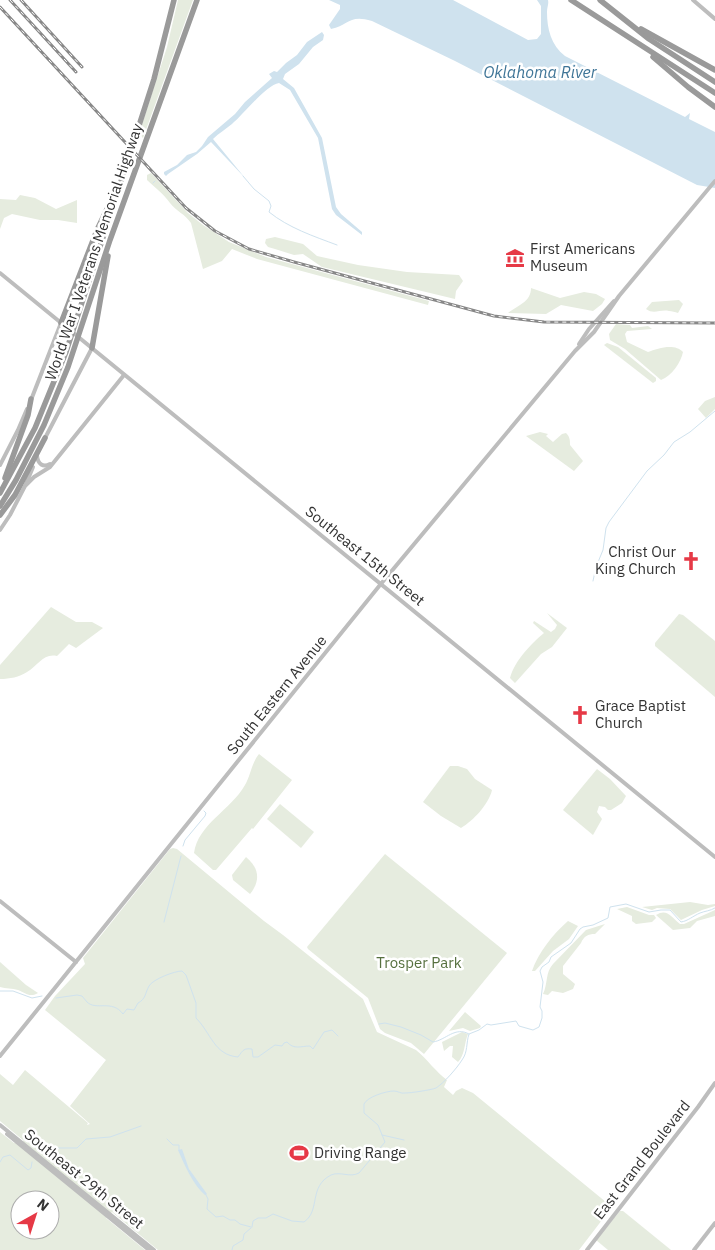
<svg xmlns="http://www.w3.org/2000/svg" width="715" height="1250" font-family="'IBM Plex Sans',sans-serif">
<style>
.green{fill:#e6ecdf;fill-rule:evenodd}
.water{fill:#cfe2ee}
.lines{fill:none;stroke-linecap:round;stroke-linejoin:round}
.stream{stroke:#cfe2ee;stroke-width:1}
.secondary{stroke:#bdbdbd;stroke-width:4}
.highway{stroke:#9a9a9a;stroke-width:5.5}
.rail-casing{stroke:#888;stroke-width:3}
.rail{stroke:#fff;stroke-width:1;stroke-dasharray:4;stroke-linecap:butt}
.labels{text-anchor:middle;stroke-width:5;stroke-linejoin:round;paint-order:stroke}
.poi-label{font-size:15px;fill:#333;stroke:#fff;text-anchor:start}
.street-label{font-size:15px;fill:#333;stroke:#fff}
.park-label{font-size:15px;fill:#56703f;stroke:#fff}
.water-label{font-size:16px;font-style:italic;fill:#3f7597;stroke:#fff}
</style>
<rect width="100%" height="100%" fill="#fff"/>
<g class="green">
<path d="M178,0H193L143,138L139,134L167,47Z"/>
<path d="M151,173L188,213L203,225L229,242L266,257L429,301L428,305L257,259L232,249L222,261L203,269L191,223C185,214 176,211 170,203C162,192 156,189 147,180V175Z"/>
<path d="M20,195L35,198L56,209L77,200V223L58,220H40L12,214L4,218L0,229V199L16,200Z"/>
<path d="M275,237L303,244L317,256L358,265L407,272L459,275L463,281L456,291L455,299L322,267L303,254L294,255L275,249L268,247L265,243L266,239Z"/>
<path d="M531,288L560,298L584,292L596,294L605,299L602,304L593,311L561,305L546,314L508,313C518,305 531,302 531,288Z"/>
<path d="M679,300L683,304L678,313C675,312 672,311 669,311C660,309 654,315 646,309L652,302Z"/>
<path d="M616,324L630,325L632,328L648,326L652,329L627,331L625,334L627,342L648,352C658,348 675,343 683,352C681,362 672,376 661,380L625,349L610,340L609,334Z"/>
<path d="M607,343L618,347L656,378V381L653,383L604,345Z"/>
<path d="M715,397V409L706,418L698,409L705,401Z"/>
<path d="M540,432L548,434L546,436L553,442L562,434L566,433C570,437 570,440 570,445L583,461L574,471L526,436Z"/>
<path d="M51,607L76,622H92L103,628L76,648L69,644L57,656C43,653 38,666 27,672C19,677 10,679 0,679V665Z"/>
<path d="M547,613L567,628L552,647L541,654L515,683L510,678C515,660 532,643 544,633L533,623L534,621L551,632L555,629L557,625Z"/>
<path d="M679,614L683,615L715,641V697L655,646V643Z"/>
<path d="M259,754L292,780L253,829L252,828L216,870H213L194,853C198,824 231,810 245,785C251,775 251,764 259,754Z"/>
<path d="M450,766H458L467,769L475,779L492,790C489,804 473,821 461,828L441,816L423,802Z"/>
<path d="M597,769L610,779L626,796L622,803L611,810H608L605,807L599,806L597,812L602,819L593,835L563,810Z"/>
<path d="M280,804L314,832L301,848L267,819Z"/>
<path d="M173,848L177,849L264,921L283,935L363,999L377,1032L416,1050C427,1059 436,1072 447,1080L444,1087L453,1095L456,1091L462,1088L473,1093L612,1207L579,1250H158L112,1212L106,1218L145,1250H0V1132L14,1143L24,1141L0,1121V1074L13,1085L25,1070L88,1123L87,1125L90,1124L70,1106L106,1060L45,1010L55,996L85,964L83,958L170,849ZM20,1200H50V1230H20Z"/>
<path d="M385,854L507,953L424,1054L411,1043L385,1033L380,1029L368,998L308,949L307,947Z"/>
<path d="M246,857C259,868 261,880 250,894L233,880L232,875Z"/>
<path d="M690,902L708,905L715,904V906L702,910L681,920L670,909L657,908L652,910L642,907Z"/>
<path d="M627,907L649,915H654L656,918L652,922L636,924L632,921V916L617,909Z"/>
<path d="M715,910V916L697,921L690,928L673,930L656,915C667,908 671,917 680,924H684Z"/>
<path d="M568,921L578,926L569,939L553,951L535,971H532C538,953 553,934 568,921Z"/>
<path d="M605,924L595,934C588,934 584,936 581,943L563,966V974L575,984L573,989L563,993L552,991L548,995L543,994C548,984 545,973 553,964L586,930Z"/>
<path d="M0,962L26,985L38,993C29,998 26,993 18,990C12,988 6,989 0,987Z"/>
<path d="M465,1012L481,1026L480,1028L470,1031L463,1028L449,1031Z"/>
<path d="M462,1032L468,1034C464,1044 465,1055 458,1062L452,1057L453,1046H450L444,1051L442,1042Z"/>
<path d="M620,1211H623L671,1250H608L596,1240Z"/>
</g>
<g class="water">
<path d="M329,0H453L528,40L537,39L541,34V6L537,0H548C549,4 547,7 547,12C547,29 551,45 565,56L685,117L690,113L689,119L715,132V188L697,185L455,61L372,21C349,14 349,25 331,29L329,25L340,9V5Z"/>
<path d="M322,32L324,35L323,40L313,47L299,64L285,74L283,79L294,88L322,138L336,207L341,214L362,232V235L336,215L332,209L318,138L290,90L279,83C266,85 243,115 232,124C226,129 219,133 213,139L245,178L211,142L197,154L168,174L166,176L164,174V172L177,165L187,155L196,152L202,146L208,137L235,114L245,102L272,78L269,74L274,71L277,72L286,63L297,55L307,42Z"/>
<path d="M182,1149L189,1169L207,1194L205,1195C193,1185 184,1164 178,1150Z"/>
</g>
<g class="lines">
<g class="stream">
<path d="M243,176L254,189L269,201L271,206L269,212C289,228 313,236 337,245"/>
<path d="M153,183L155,181"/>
<path d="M593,581L596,567L603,550L606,528L609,522L647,471L664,455L674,442L690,432L715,411"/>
<path d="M183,846L185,840L205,816L206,813L204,811"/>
<path d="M164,922L181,856"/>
<path d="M0,991H13L32,998L42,996"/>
<path d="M56,998L77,995L82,996C84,998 85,1000 87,1002C96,1011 112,999 123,1014L127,1009L134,1010L138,1003C146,999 145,993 149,986C153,979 175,971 182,971L186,975L196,1003V1018C211,1033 214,1055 238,1057C243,1050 244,1048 252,1049L253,1057H258L275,1045L282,1046L284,1043L287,1042C294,1050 301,1046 310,1046L313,1049L324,1032L332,1030L338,1036"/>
<path d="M379,1024L385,1023L401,1027L421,1035L433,1042C446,1040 455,1026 469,1034"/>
<path d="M382,1135L404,1140"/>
<path d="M167,1139L173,1145H179V1150"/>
<path d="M41,1152L58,1148H77L86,1139L110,1137L141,1126"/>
<path d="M0,1162L3,1157L10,1155L28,1170L31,1168L32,1162"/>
<path d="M205,1193L208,1199L207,1209L216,1217L223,1216L230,1220H235L240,1224L251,1227"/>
<path d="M252,1227L253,1221L258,1218H266L273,1214L292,1221L304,1222C321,1210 308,1187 331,1175C340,1171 350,1178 359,1173L385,1142L378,1125L364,1113V1104C367,1097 386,1091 394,1091C398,1091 401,1094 405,1093C411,1093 431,1090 436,1088C444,1083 457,1068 462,1060C468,1052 466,1043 469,1034L479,1030L487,1024L491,1025L516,1021L519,1026L533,1030L539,1027L542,1018V1011L540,1007L543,982L540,971L542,967L549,962L551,957L571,943L580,929L583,927L593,925L608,918L610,907L626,904L649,912L661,910H670L681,922C688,921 693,916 700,913C705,911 710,911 715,908"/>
<path d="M232,1250L233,1246L243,1240L244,1234L251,1228"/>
</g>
<g class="secondary">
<path d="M693,0L715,19"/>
<path d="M0,273L715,857"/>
<path d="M579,344L589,329L614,301"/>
<path d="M31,400L61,323"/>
<path d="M44,440L92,348"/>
<path d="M37,456C38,464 43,468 50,464"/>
<path d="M0,465L18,430L27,409"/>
<path d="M26,484L33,467"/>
<path d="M0,530L10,515L25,486L34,477L50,467L124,375"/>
<path d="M0,901L76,962"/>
<path d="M0,1056L380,585L575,351L594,332L619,296L715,181"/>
<path d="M0,1125L154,1250"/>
<path d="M7,1134L149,1250"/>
<path d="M587,1250L698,1107L715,1083"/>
<path d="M694,1250L715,1223"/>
</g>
<g class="highway">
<path d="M571,0L715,93"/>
<path d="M600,0L649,39L715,82"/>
<path d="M641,29L715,70"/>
<path d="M653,57L688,87L715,107"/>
<path d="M61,323L97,230L109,205"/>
<path d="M92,348L108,256"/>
<path d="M5,478L28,415L31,399"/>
<path d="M0,493L35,428L66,352L154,79L174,0"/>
<path d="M0,506L16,480L44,425L68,367L110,240L197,0"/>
<path d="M0,515L15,495L45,438"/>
</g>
<g class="rail-casing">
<g id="rail">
<path d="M10,0L76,72"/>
<path d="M21,0L82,67"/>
<path d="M0,7L186,208L215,231L249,249L294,262L494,316L544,322L715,323"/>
</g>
</g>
<use href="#rail" class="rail"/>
</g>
<defs>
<g id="museum-bare" transform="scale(1.5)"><path d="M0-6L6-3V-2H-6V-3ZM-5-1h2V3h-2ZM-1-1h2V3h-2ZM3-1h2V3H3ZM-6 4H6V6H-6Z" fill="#e63946" stroke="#fff" stroke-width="2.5" paint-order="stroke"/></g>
<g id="church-bare" transform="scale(1.5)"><path d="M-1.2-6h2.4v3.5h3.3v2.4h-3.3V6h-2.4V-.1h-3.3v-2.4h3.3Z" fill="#e63946" stroke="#fff" stroke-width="2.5" paint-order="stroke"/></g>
<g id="stadium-bare" transform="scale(1.5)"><path d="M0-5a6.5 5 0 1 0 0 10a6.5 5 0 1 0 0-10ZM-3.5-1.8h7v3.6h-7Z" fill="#e63946" stroke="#fff" stroke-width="2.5" paint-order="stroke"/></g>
</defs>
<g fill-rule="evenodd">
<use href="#museum-bare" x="515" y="258"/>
<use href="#church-bare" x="691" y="561"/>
<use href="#church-bare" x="580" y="715"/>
<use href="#stadium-bare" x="299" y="1153"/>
</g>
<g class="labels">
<g class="poi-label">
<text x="530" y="254">First Americans<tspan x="530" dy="17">Museum</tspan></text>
<text x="676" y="557" text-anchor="end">Christ Our<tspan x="676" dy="17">King Church</tspan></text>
<text x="595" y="711">Grace Baptist<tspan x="595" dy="17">Church</tspan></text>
<text x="314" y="1158">Driving Range</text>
</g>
<g class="street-label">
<text transform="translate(94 252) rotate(-71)" y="5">World War I Veterans Memorial Highway</text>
<text transform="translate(365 556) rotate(39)" y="5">Southeast 15th Street</text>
<text transform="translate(277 695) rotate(-51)" y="5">South Eastern Avenue</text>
<text transform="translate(642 1160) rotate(-52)" y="5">East Grand Boulevard</text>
<text transform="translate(84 1179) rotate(39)" y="5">Southeast 29th Street</text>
</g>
<g class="park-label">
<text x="419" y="968">Trosper Park</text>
</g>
<g class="water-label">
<text x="540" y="78">Oklahoma River</text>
</g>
</g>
<g transform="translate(35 1215) rotate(39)"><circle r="24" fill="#ffffff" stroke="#adadad"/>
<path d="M0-4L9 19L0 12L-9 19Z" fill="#e63946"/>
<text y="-8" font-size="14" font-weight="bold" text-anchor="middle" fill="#333333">N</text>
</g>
</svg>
